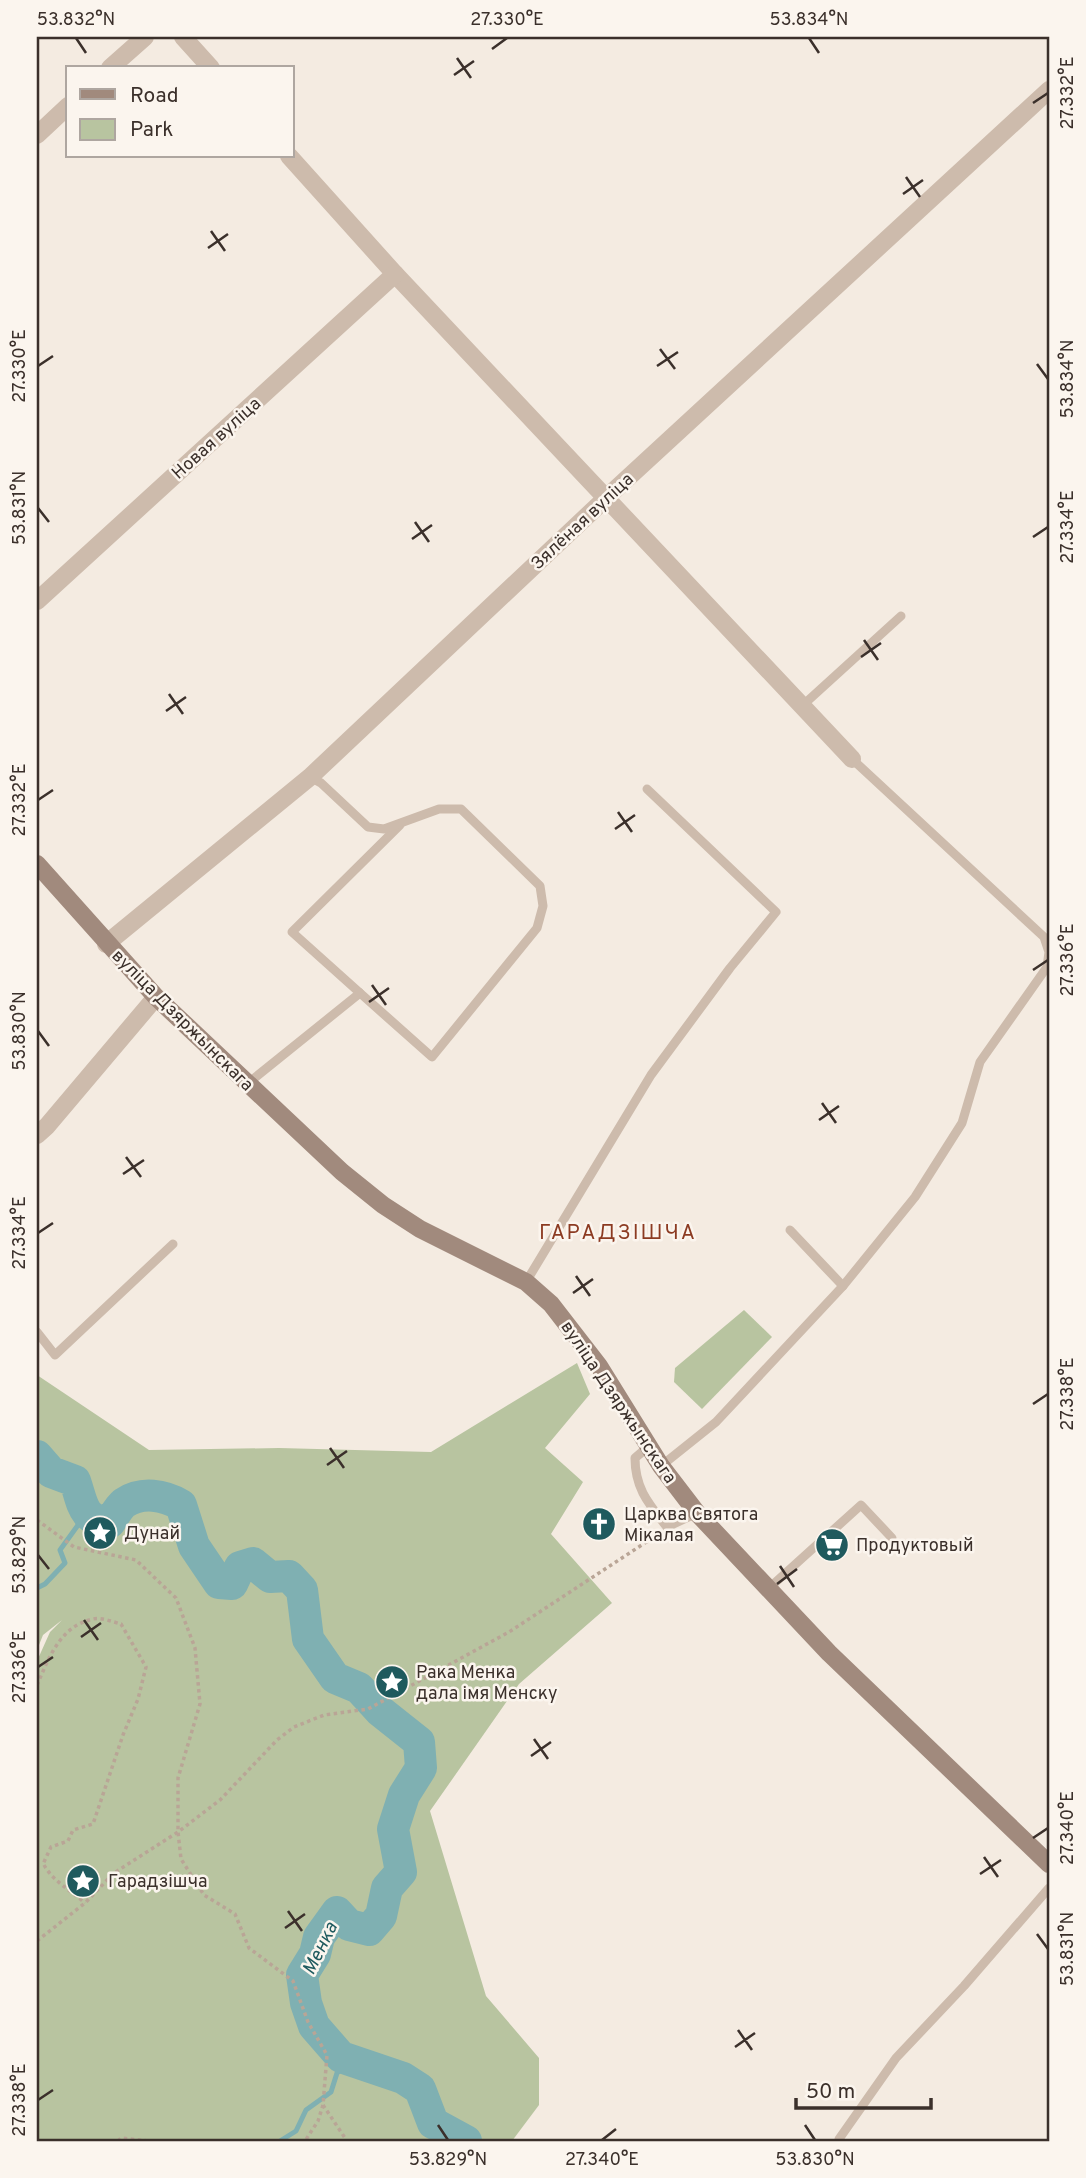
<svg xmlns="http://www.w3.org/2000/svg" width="1086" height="2178" font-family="Overpass,sans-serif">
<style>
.green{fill:#b8c4a0}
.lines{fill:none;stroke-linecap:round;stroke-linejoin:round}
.stream{stroke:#7fb0b2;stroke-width:5}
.river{stroke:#7fb0b2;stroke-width:32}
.path{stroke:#b9a596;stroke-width:3.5;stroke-dasharray:3.5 3.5;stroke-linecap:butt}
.lane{stroke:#cdbbac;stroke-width:9}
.street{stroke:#cdbbac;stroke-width:18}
.secondary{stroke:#a18a7d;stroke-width:18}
.ticks{fill:none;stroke:#3b302b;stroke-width:2.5}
.labels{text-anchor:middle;stroke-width:5;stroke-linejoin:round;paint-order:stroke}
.street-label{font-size:18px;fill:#3b302b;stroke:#fbf5ee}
.poi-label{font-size:18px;fill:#3b302b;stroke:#fbf5ee;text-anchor:start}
.water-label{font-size:19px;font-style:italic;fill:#1f5a5e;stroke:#fbf5ee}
.quarter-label{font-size:21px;letter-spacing:2px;fill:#8c3b22;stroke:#fbf5ee}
.neatline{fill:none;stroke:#3b302b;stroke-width:2.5}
.ticks-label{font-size:18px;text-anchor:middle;fill:#3b302b}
</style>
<rect width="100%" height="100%" fill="#f4ebe1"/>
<g class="green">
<path d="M744,1310L772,1337L702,1409L674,1382L675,1368Z"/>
<path d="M577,1363L590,1394L545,1448L583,1482L551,1534L612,1603L519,1684L430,1811L486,1996L539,2058V2105L512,2141H37V1661L50,1632L62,1620L43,1635L37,1650V1375L149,1450L279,1448L431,1452Z"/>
</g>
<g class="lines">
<g class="stream">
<path d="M37,1588L45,1584L65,1563L60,1550L86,1514"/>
<path d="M280,2141L296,2131L306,2110L331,2092L337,2073L352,2062"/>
</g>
<path class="river" d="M37,1456L51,1472L75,1481C83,1504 82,1521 110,1522C114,1516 119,1507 124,1503C142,1491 164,1495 181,1505L194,1546L219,1583L232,1584L240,1567L253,1563L270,1577L289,1576L302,1590L308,1639L335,1678L359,1688L380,1711L419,1742L421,1768L404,1795L393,1829L401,1872L387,1888L381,1916L369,1930L349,1925L337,1912L319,1937L315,1954L302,1975L306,2003L314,2026L341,2057L403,2078L420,2089L433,2123L466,2141"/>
<g class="path">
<path d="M37,1520L74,1547L136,1560L176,1598L195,1648L200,1704L178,1778V1832L181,1859L204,1895L235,1914L249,1948L293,1981L308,2022L327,2055L323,2105L318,2121L305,2141"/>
<path d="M37,1685C49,1658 60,1626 93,1619C101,1617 113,1622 121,1624L146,1667L138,1699L123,1735L93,1824L73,1830L68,1841L51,1847L43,1864"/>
<path d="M44,1865C53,1881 70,1890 85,1903"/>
<path d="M37,1941L85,1903L114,1873L178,1832L220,1800L277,1740L294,1727L324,1715L368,1709L509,1632L657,1535"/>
<path d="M323,2105L347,2141"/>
<path d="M118,2141L121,2138L149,2141"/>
</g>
<g class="lane">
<path d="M802,706L901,616"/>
<path d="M360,993L292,932L400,825"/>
<path d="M247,1084L360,993L432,1057L537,928L543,906L540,886L461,809H439L384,829L368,827L321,783L310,777"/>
<path d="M790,1230L843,1286"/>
<path d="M526,1282L651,1075L730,968L776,912L647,789"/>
<path d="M37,1332L55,1355L173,1244"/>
<path d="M649,1446L635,1458C635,1489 649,1504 667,1527L697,1513"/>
<path d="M661,1466L716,1422L843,1286L915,1197L962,1123L980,1062L1047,967L1049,952L1044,937L852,759"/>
<path d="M768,1589L861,1505L892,1538"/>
<path d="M839,2139L896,2058L964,1986L1049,1888"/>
</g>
<g class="street">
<path d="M183,37L211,68"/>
<path d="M110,68L145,37"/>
<path d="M37,135L68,106"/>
<path d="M289,156L395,274L852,759"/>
<path d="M37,601L395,274"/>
<path d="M106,944L310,777L606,498L1049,90"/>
<path d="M37,1135L47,1126L156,997"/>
</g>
<path class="secondary" d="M37,864L156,997L342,1172L383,1205L420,1229L526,1282L551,1304L599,1366L661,1466L697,1513L829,1653L1049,1864"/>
</g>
<path class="ticks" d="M76,38L86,53M809,38L819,53M492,49L507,38M457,58L471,78M454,75L474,61M1033,103L1048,93M906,177L920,197M903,194L923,180M211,231L225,251M208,248L228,234M660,349L675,369M1037,364L1048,379M38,366L53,356M657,366L678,352M38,508L49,522M415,522L429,542M1033,537L1048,527M412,539L432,525M864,640L878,660M861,657L881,643M169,694L183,714M166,711L186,697M38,800L53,790M618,812L632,832M615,829L635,815M1033,970L1048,960M372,985L386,1005M369,1002L389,988M38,1031L49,1046M822,1103L836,1123M819,1120L839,1106M126,1157L141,1177M123,1174L144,1160M38,1233L53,1223M576,1276L590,1296M573,1293L593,1279M1033,1404L1048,1394M330,1448L344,1468M327,1465L347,1451M38,1555L49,1569M780,1566L794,1587M777,1584L797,1569M84,1620L98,1640M81,1637L101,1623M38,1667L53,1657M534,1739L548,1759M531,1756L551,1742M1033,1838L1048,1828M984,1857L998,1877M980,1874L1001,1860M288,1911L302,1931M285,1928L305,1914M1037,1934L1048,1949M738,2030L752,2050M735,2047L755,2033M38,2100L53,2090M438,2125L448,2140M805,2125L815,2140M602,2140L616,2129"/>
<defs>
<g id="church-disc" transform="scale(1.75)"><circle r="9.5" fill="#1f5a5e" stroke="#fbf5ee"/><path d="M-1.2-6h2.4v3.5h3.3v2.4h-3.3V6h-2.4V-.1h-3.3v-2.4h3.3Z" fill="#fff"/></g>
<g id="sight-disc" transform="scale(1.75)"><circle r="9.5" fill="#1f5a5e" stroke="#fbf5ee"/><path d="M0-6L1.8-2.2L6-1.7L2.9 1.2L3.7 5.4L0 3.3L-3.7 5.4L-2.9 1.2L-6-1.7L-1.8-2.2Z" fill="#fff"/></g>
<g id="supermarket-disc" transform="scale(1.75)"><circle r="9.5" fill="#1f5a5e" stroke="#fbf5ee"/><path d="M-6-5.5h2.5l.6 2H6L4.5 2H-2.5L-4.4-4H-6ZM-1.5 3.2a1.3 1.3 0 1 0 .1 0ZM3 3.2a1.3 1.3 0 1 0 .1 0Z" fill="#fff"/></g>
</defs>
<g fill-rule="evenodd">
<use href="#church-disc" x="599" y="1524"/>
<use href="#sight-disc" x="100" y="1533"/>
<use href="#supermarket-disc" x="832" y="1545"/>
<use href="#sight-disc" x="392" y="1682"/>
<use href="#sight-disc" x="83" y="1881"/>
</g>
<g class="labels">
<g class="street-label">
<text transform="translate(216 438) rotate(-42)" y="6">Новая вуліца</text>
<text transform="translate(582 521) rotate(-43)" y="6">Зялёная вуліца</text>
<text transform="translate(183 1020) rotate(45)" y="6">вуліца Дзяржынскага</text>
<text transform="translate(619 1402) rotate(56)" y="6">вуліца Дзяржынскага</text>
</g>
<g class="poi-label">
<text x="624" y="1520">Царква Святога<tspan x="624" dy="21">Мікалая</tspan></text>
<text x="124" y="1539">Дунай</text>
<text x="856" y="1551">Продуктовый</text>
<text x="416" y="1678">Рака Менка<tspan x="416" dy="21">дала імя Менску</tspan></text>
<text x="108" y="1887">Гарадзішча</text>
</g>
<g class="water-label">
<text transform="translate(319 1948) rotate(-64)" y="7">Менка</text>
</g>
<g class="quarter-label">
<text x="618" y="1239">ГАРАДЗІШЧА</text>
</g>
</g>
<rect width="1086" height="2178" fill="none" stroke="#fbf5ee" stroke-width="77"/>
<rect x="66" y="66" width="228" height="91" fill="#fbf5ee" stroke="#aea6a0" stroke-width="2"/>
<rect x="80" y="89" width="35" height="10" fill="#a18a7d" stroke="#aea6a0" stroke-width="2"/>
<text x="130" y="102" font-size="21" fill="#3b302b">Road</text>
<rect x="80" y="119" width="35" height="21" fill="#b8c4a0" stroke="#aea6a0" stroke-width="2"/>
<text x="130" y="136" font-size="21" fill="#3b302b">Park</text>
<path d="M796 2098v10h135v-10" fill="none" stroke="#3b302b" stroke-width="3.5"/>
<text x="806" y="2098" font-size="21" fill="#3b302b" stroke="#fbf5ee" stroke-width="5" paint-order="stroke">50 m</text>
<rect x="38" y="38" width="1010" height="2102" class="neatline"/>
<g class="ticks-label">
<text x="76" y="25">53.832°N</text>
<text x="507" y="25">27.330°E</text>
<text x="809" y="25">53.834°N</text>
<text transform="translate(1067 93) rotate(-90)" y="6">27.332°E</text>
<text transform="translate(19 366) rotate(-90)" y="6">27.330°E</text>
<text transform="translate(1067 379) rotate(-90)" y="6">53.834°N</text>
<text transform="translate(19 508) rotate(-90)" y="6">53.831°N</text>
<text transform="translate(1067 527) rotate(-90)" y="6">27.334°E</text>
<text transform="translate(19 800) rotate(-90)" y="6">27.332°E</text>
<text transform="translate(1067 960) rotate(-90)" y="6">27.336°E</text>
<text transform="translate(19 1031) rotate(-90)" y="6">53.830°N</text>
<text transform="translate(19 1233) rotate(-90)" y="6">27.334°E</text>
<text transform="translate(1067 1394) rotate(-90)" y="6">27.338°E</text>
<text transform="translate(19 1555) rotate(-90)" y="6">53.829°N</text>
<text transform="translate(19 1667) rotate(-90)" y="6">27.336°E</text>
<text transform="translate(1067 1828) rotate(-90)" y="6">27.340°E</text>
<text transform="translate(1067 1949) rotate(-90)" y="6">53.831°N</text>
<text transform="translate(19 2100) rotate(-90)" y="6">27.338°E</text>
<text x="448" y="2165">53.829°N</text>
<text x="602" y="2165">27.340°E</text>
<text x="815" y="2165">53.830°N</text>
</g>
</svg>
